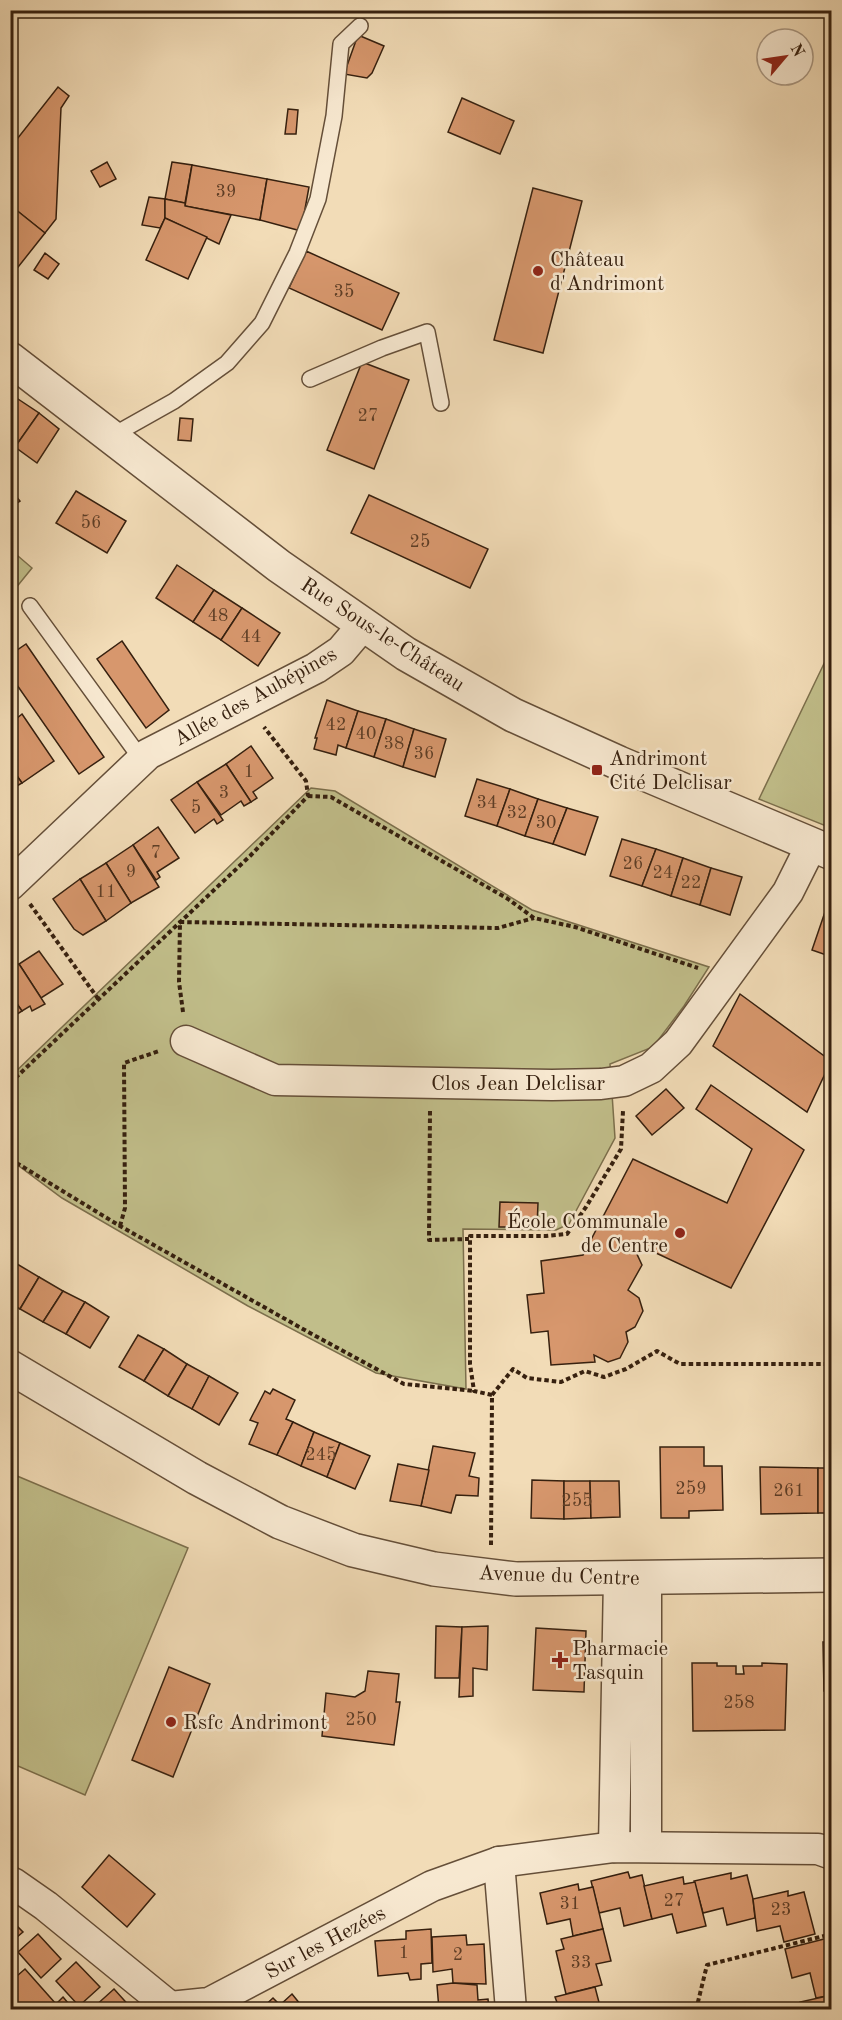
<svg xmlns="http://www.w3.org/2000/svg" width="842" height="2020" font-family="'Old Standard TT',serif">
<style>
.green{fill:#c1be8a;stroke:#7c6f4c;stroke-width:1.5}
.building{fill:#d7976d;stroke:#36200f;stroke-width:1.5}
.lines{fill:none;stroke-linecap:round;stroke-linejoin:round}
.service-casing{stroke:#654f39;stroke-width:18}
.minor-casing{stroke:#654f39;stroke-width:33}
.tertiary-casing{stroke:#654f39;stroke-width:36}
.path{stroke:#36200f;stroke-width:4;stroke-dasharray:4.5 3;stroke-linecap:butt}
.service{stroke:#f7e8d0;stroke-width:15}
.minor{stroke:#f7e8d0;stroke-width:30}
.tertiary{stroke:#f7e8d0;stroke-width:33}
.poi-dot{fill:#8f2418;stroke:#f7e8d0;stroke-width:2}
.labels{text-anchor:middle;stroke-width:5;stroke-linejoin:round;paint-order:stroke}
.number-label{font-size:18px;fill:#5e3e26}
.poi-label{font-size:21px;fill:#36200f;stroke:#f7e8d0;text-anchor:start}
.street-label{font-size:21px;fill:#36200f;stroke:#f7e8d0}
</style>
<rect width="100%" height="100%" fill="#f2dcb7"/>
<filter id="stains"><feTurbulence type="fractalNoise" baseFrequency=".00333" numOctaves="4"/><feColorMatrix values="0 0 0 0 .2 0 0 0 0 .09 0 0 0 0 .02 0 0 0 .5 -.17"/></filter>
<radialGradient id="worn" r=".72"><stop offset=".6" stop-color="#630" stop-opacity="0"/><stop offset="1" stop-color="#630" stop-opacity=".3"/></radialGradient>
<g class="green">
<path d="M11,550L32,568L11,594Z"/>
<path d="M831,649V828L759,799Z"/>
<path d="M311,788L335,791L532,910L709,967L684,1006L653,1047L610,1064L615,1138L569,1224L556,1230L463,1229L466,1389L376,1373L248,1306L62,1198L11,1160L10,1077Z"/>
<path d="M10,1473L188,1548L85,1795L11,1763Z"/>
</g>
<g class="building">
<path d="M358,35L384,46L372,73L367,78L344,74Z"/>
<path d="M58,87L69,96L61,108L56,219L45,233L10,205V148Z"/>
<path d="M462,98L514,121L500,154L448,132Z"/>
<path d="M288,109L298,110L296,134H285Z"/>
<path d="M107,162L116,179L100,187L91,171Z"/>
<path d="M172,162L192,165L185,203L165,199Z"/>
<path d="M192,165L267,179L260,220L185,206Z"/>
<path d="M267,179L309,187L301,231L260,220Z"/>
<path d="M533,188L582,201L543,353L494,340Z"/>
<path d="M149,197L165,199V218L160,228L142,225Z"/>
<path d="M165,199L185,203V206L231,215L219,244L165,218Z"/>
<path d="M10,205L45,233L11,276H10Z"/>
<path d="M165,218L207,237L188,279L146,260Z"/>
<path d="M306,251L399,293L382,330L289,288Z"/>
<path d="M45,253L59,264L48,279L34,270Z"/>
<path d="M362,362L409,380L374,469L327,450Z"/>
<path d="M15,397L39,413L15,447L10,444V404Z"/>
<path d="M39,413L59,429L37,463L15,447Z"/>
<path d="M180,418L193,419L191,441L178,440Z"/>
<path d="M10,489L20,501L10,508Z"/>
<path d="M76,491L126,521L107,553L56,523Z"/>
<path d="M369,495L488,549L470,588L351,533Z"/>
<path d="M177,565L214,590L193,622L156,598Z"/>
<path d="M214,590L242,608L221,640L193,622Z"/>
<path d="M242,608L280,633L258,666L221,640Z"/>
<path d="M122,641L169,710L146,728L97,659Z"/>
<path d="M26,644L104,757L79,774L10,675V655Z"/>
<path d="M327,700L358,711L346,748L338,745L336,755L314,749L317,738H315Z"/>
<path d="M358,711L386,719L374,757L346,748Z"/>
<path d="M22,714L54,761L22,783L10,766V724Z"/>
<path d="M386,719L414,729L403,767L374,757Z"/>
<path d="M414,729L446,739L435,777L403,767Z"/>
<path d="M251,746L273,778L253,792L257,798L251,802L226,764Z"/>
<path d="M226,764L251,802L244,806L241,801L221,815L197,782Z"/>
<path d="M10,766L22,783L10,790Z"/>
<path d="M477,779L510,789L497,826L465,816Z"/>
<path d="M197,782L223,820L217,824L214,819L195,833L171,800Z"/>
<path d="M510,789L538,799L525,836L497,826Z"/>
<path d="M538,799L567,808L553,844L525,836Z"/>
<path d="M567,808L598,817L585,855L553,844Z"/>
<path d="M158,827L179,858L157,872L160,877L156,880L133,845Z"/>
<path d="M622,839L656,849L642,886L610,876Z"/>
<path d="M133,845L159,887L131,903L106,863Z"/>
<path d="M656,849L683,858L671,896L642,886Z"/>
<path d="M683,858L711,868L700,905L671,896Z"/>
<path d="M106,863L131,903L106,921L80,879Z"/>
<path d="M711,868L742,877L730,915L700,905Z"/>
<path d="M80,879L106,921L83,935L74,929L53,899Z"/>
<path d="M825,912L832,914V957L812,950Z"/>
<path d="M39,951L63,984L41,998L19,964Z"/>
<path d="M19,964L45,1004L32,1011L30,1006L22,1011L10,994V970Z"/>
<path d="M10,994L22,1011L11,1018L15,1023L10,1026Z"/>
<path d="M740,994L831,1061L807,1112L713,1046Z"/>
<path d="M711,1085L804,1150L731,1288L641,1246L636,1252L642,1265L628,1290L639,1298L643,1311L635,1327L626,1332L628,1342L620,1358L608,1362L594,1355L595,1362L551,1365L548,1331L531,1333L527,1295L544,1293L541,1261L583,1255L633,1159L727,1203L752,1149L696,1109Z"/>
<path d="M666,1089L684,1108L652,1135L636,1116Z"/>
<path d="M500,1202L538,1203L537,1227H499Z"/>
<path d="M12,1261L39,1277L20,1309L10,1303V1264Z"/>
<path d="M39,1277L63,1291L43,1322L20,1309Z"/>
<path d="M63,1291L85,1302L66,1334L43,1322Z"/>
<path d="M85,1302L109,1317L90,1348L66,1334Z"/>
<path d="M138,1335L164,1349L144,1381L119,1367Z"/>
<path d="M164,1349L187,1364L168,1396L144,1381Z"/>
<path d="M187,1364L209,1376L192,1409L168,1396Z"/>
<path d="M209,1376L238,1393L219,1425L192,1409Z"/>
<path d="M273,1389L295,1400L286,1419L293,1422L277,1455L249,1444L258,1423L250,1420L265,1391L270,1394Z"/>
<path d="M293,1422L314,1432L301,1466L277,1455Z"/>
<path d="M314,1432L340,1443L327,1477L301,1466Z"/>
<path d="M340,1443L370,1456L355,1489L327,1477Z"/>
<path d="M433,1446L475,1453L469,1476L479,1478L478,1496L456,1495L451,1513L421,1506Z"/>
<path d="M660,1447H704V1466H722L723,1510L689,1511V1518H661Z"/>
<path d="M398,1464L429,1470L421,1506L390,1501Z"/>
<path d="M760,1467L818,1468V1513L761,1514Z"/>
<rect x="818" y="1468" width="14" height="45"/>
<path d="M532,1480L564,1481V1519L531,1518Z"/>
<path d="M564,1481H590L591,1518L564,1519Z"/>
<path d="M590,1481H619L620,1517L591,1518Z"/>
<path d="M436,1626L462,1627L459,1678H435Z"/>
<path d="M488,1626L487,1670L473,1668V1696L459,1697L462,1627Z"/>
<path d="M536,1628L586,1631L584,1692L533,1690Z"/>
<path d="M823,1642H832V1691H824Z"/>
<path d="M692,1663H717V1666H736V1674H744L743,1666H762V1663L787,1664L785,1730L693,1731Z"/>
<path d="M169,1667L210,1684L173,1777L132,1760Z"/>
<path d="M368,1671L399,1674L396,1702H400L394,1745L322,1736L326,1693L355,1697L365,1691Z"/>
<path d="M109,1855L155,1894L127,1927L82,1887Z"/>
<path d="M628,1872L630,1878L642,1875L652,1919L624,1926L620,1908L599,1913L591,1881Z"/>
<path d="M731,1873V1879L747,1875L753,1899L755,1918L727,1925L723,1908L703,1913L694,1881Z"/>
<path d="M683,1877L684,1884L695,1882L706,1926L677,1933L672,1914L652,1919L644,1886Z"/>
<path d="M578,1884L579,1890L593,1887L603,1929L573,1936L570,1919L547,1924L540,1893Z"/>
<path d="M788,1891V1896L804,1892L815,1934L784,1942L780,1926L757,1931L753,1899Z"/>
<path d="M10,1919L23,1932L10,1943Z"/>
<path d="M431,1929L432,1963L421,1964V1979L410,1980L408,1973L378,1976L375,1941L406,1939V1931Z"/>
<path d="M603,1929L611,1961L596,1964L602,1985L566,1994L556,1951L564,1949L561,1939Z"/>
<path d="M38,1934L61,1959L41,1978L18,1952Z"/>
<path d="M466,1935L467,1945L484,1944L486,1984L453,1983L452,1969L433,1972L432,1937Z"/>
<path d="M828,1938L832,1953V1995L816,1998L810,1973L792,1978L785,1949Z"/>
<path d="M76,1962L100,1987L79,2006L56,1981Z"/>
<path d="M25,1969L56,2004L50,2010H10V1982Z"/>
<path d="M453,1983L477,1985L478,2000L488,1999L489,2010H439L437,1985Z"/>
<path d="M595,1987L601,2010H552L551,2006L558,2005L555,1997Z"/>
<path d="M114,1989L133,2010H96L94,2007Z"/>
<path d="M292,1994L305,2010H260L273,1998L280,2005Z"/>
<path d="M832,1995V2010H801L800,2002Z"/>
<path d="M63,1997L74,2010H50Z"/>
</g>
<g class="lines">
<g class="service-casing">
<g id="service">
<path d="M310,379L382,348L427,332L441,403"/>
<path d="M110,437L174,401L227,363L262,323L297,253L318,199L334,116L341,44L360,26"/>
<path d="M30,606L142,760"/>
</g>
</g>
<g class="minor-casing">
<g id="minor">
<path d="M10,885L148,754L316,668L341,651L363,625"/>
<path d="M186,1041L275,1080L552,1085L601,1084L624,1081L651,1068L678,1043L788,892L811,846"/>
<path d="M646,1578V1846"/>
<path d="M614,1847L619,1578"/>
<path d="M499,1862L511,2010"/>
<path d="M10,1883H13L46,1906L170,2007L209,2003L432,1886L499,1862L614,1847L818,1849L832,1854"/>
</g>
</g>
<g class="tertiary-casing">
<g id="tertiary">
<path d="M10,359L279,566L406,654L513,715L619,763L832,853"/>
<path d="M10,1367L197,1478L280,1522L353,1550L434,1569L516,1579L832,1575"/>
</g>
</g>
<g class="path">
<path d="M308,796L331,797L508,899L534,918L575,927L698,968"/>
<path d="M30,904L99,1000"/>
<path d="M183,1012L179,982L180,922L498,928L534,918"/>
<path d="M10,1083L250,856L308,796L306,781L264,727"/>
<path d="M430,1111L429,1240L469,1239"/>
<path d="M10,1159L120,1226L310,1333L404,1384L474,1391"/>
<path d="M120,1226L125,1208L124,1063L159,1051"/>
<path d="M492,1395L513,1369L527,1378L561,1382L585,1371L604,1377L626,1369L657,1351L680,1364H832"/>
<path d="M491,1545L492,1395L474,1391L470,1364V1236H546L567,1234L586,1207L621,1149L623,1111"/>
<path d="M696,2010L707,1965L832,1934"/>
</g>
<use href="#service" class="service"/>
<use href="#minor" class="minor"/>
<use href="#tertiary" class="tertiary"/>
</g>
<g class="poi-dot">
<circle cx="538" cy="271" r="6"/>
<rect x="591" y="764" width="12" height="12" rx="3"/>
<circle cx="680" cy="1233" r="6"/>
<path d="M557 1651h6v6h6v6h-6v6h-6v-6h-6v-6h6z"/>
<circle cx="171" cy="1722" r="6"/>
</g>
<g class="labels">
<g class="number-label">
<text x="226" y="197">39</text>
<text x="344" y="297">35</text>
<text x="368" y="421">27</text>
<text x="91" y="528">56</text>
<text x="420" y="547">25</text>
<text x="218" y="621">48</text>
<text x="251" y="642">44</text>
<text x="336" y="730">42</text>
<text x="366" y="739">40</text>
<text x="394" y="749">38</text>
<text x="424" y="759">36</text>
<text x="249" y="777">1</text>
<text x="224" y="798">3</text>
<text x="487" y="808">34</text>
<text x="196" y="813">5</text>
<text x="517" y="818">32</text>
<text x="546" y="828">30</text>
<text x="156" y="858">7</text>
<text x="633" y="869">26</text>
<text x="131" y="877">9</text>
<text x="663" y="878">24</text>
<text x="691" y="888">22</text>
<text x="106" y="897">11</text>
<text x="321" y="1460">245</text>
<text x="691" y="1494">259</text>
<text x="789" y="1496">261</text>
<text x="577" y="1506">255</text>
<text x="739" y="1708">258</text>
<text x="361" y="1725">250</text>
<text x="674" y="1906">27</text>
<text x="570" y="1909">31</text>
<text x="781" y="1915">23</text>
<text x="404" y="1958">1</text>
<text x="458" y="1960">2</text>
<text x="581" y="1968">33</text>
</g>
<g class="poi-label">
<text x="550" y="266">Château<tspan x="550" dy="24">d'Andrimont</tspan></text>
<text x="609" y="765">Andrimont<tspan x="609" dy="24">Cité Delclisar</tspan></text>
<text x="668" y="1228" text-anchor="end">École Communale<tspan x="668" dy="24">de Centre</tspan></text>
<text x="572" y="1655">Pharmacie<tspan x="572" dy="24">Tasquin</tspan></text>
<text x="183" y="1729">Rsfc Andrimont</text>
</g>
<g class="street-label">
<text transform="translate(383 634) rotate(33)" y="7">Rue Sous-le-Château</text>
<text transform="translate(255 696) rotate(-29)" y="7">Allée des Aubépines</text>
<text x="518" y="1090">Clos Jean Delclisar</text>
<text transform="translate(559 1575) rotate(2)" y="7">Avenue du Centre</text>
<text transform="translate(325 1942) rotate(-28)" y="7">Sur les Hezées</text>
</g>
</g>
<rect width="842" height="2020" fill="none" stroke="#f2dcb7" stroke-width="36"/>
<rect x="12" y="12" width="818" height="1996" fill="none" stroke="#36200f" stroke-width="3"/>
<rect x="18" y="18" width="806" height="1984" fill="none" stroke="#36200f" stroke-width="1.5"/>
<g transform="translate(785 57) rotate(61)"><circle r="28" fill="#f7e8d0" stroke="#aa9883" stroke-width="1.5"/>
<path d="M0-4.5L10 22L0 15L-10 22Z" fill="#8f2418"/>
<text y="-9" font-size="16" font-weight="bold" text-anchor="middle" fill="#36200f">N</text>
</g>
<rect width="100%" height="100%" filter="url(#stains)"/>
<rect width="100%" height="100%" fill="url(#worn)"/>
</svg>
